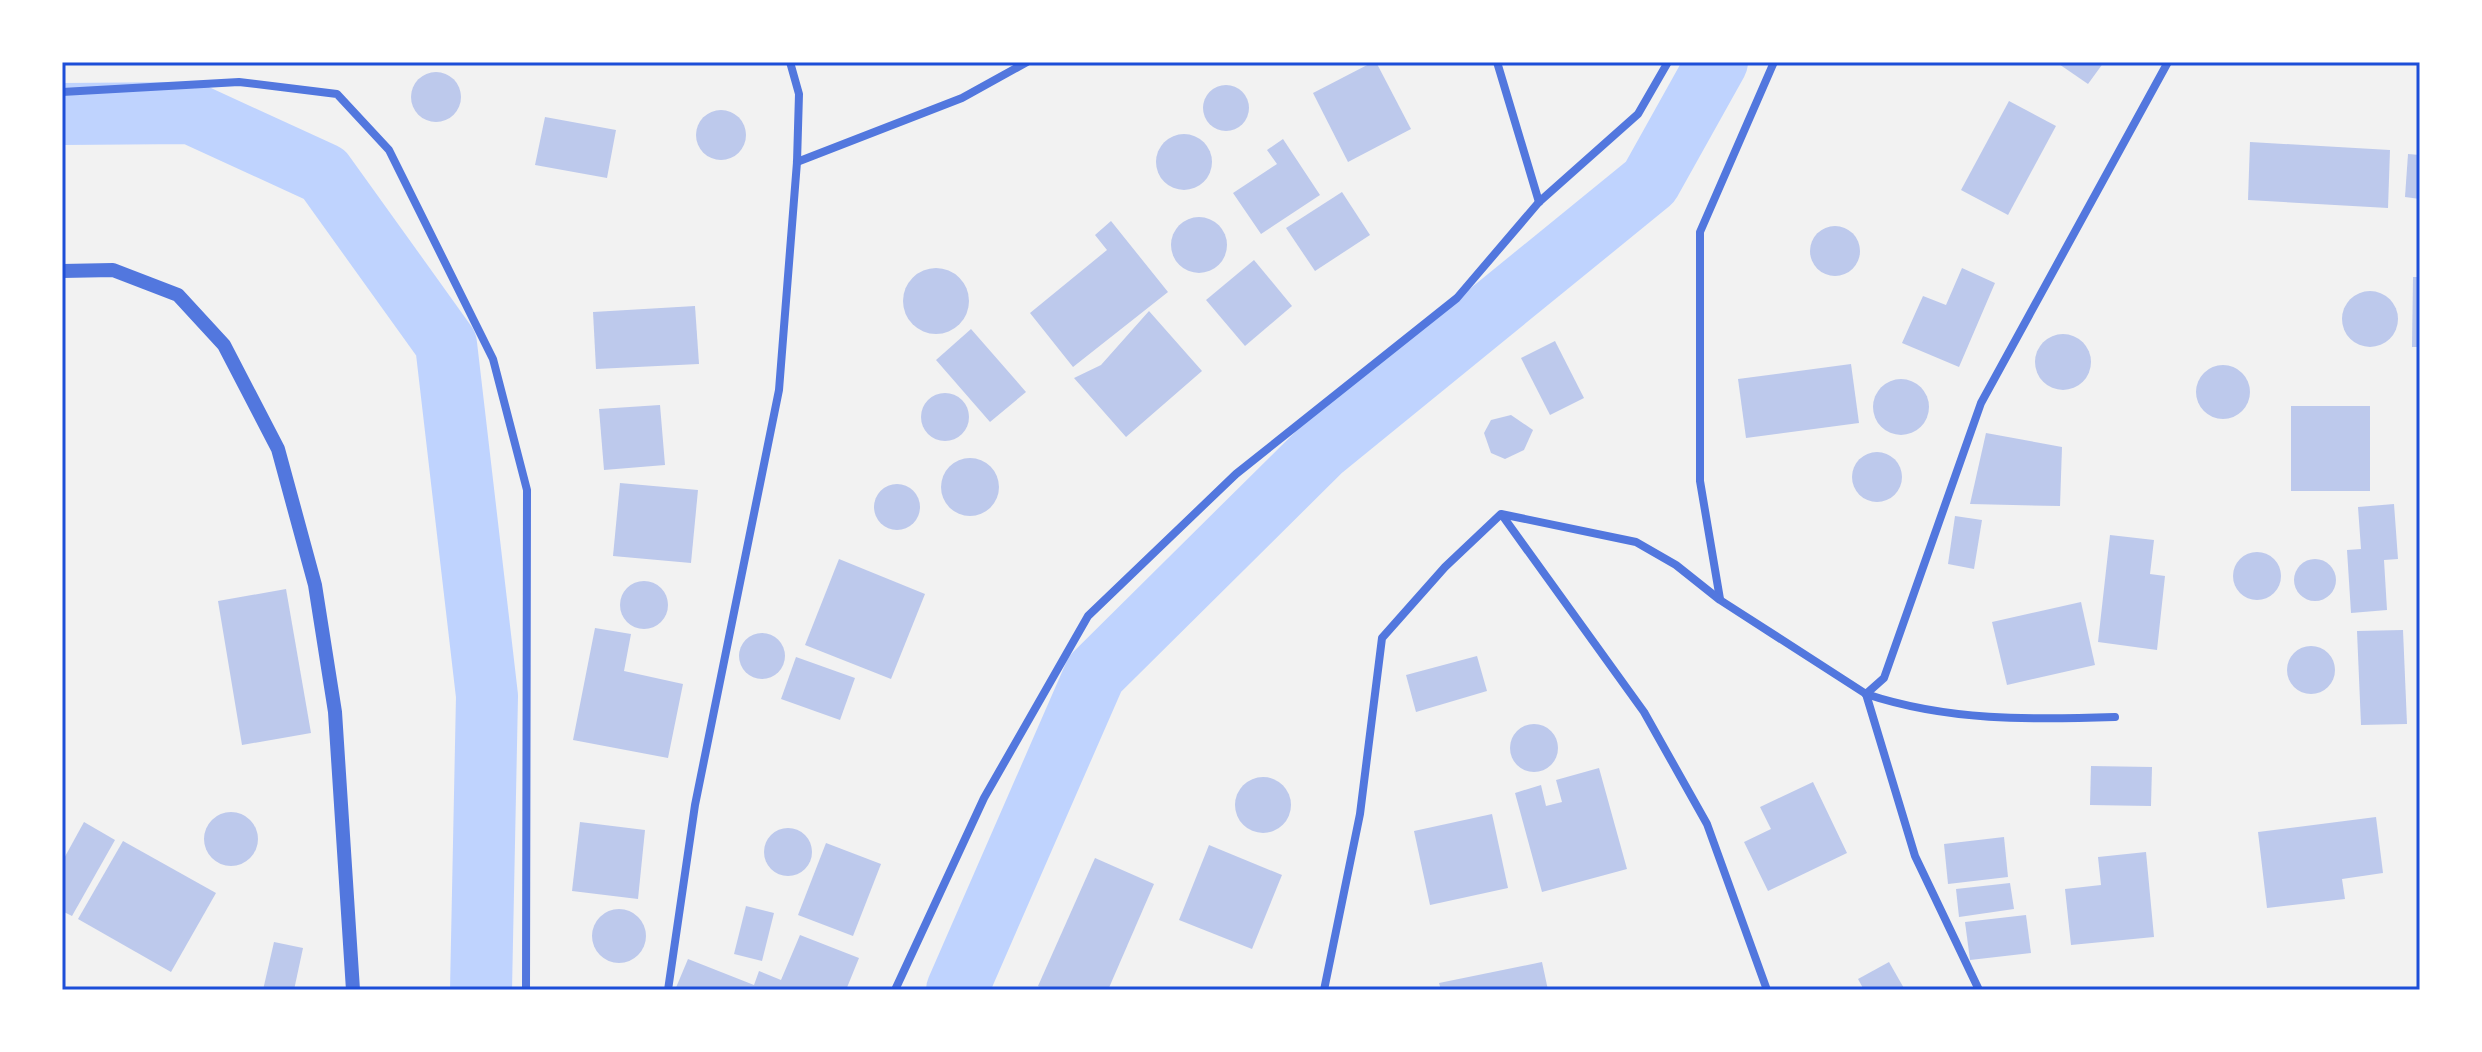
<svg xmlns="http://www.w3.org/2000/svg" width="2482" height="1052" font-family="Roboto,sans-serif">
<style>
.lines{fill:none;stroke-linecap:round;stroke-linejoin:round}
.canal{stroke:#bfd3fe;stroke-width:62}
.building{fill:#bdc9ec}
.minor{stroke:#5277de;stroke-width:8}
.tertiary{stroke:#5277de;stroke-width:14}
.neatline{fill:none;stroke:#1d4ed8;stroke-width:3}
</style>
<rect width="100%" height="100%" fill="#f2f2f2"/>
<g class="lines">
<g class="canal">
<path d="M62,114L191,113L324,174L446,344L487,696L481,990"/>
<path d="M957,990L1095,674L1321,450L1650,182L1717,62"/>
</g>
</g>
<g class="building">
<path d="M1373,62H1376L1411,129L1348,162L1313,93Z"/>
<path d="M2056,62H2104L2088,84Z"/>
<circle cx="436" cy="97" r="25"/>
<circle cx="1226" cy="108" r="23"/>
<path d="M2009,101L2056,126L2008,215L1961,190Z"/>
<circle cx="721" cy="135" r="25"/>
<path d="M545,117L616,130L607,178L535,165Z"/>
<circle cx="1184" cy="162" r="28"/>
<path d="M1283,139L1320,195L1261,234L1233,193L1277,164L1267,150Z"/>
<path d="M2250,142L2390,150L2388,208L2248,200Z"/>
<path d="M2408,154L2420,155V199L2405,197Z"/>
<path d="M1342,192L1370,235L1315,271L1286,228Z"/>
<circle cx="1199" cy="245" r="28"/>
<path d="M1111,221L1168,292L1073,367L1030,313L1107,250L1095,235Z"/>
<circle cx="1835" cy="251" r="25"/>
<path d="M1254,260L1292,306L1245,346L1206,300Z"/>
<path d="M1962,268L1995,283L1959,367L1902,343L1923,296L1946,305Z"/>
<circle cx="936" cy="301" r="33"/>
<path d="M2413,277H2420V347H2412Z"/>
<circle cx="2370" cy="319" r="28"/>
<path d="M695,306L699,364L596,369L593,312Z"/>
<path d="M1149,311L1202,371L1126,437L1074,378L1101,365Z"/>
<path d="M971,329L1026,392L990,422L936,360Z"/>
<circle cx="2063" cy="362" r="28"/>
<path d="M1555,341L1584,398L1550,415L1521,358Z"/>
<path d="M1851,364L1859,423L1746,438L1738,379Z"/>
<circle cx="2223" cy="392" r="27"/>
<circle cx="1901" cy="407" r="28"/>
<circle cx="945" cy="417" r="24"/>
<path d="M660,405L665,465L604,470L599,409Z"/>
<rect x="2291" y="406" width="79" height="85"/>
<path d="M1511,415L1533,430L1524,450L1505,459L1491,453L1484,433L1491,420Z"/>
<path d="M1986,433L2062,447L2060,506L1970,504Z"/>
<circle cx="1877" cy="477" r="25"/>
<circle cx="970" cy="487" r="29"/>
<path d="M620,483L698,490L691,563L613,556Z"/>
<circle cx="897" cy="507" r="23"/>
<path d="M2394,504L2398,559L2384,560L2387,610L2351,613L2347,550L2361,549L2358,507Z"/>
<path d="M1955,516L1982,520L1974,569L1948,564Z"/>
<path d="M2110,535L2154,540L2150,574L2165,576L2157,650L2098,642Z"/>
<circle cx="2257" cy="576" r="24"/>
<circle cx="2315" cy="580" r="21"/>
<path d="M839,559L925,594L891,679L805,645Z"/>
<circle cx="644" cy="605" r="24"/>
<path d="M286,589L311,733L242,745L218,601Z"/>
<path d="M2081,602L2095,665L2007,685L1992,622Z"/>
<path d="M595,628L631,634L624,671L683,684L668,758L573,740Z"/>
<path d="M2403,630L2407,724L2361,725L2357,631Z"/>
<circle cx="762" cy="656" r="23"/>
<circle cx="2311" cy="670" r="24"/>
<path d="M1477,656L1487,691L1416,712L1406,675Z"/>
<path d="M796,657L855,678L840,720L781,699Z"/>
<circle cx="1534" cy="748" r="24"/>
<path d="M2091,766L2152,767L2151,806L2090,805Z"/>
<path d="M1599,768L1627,869L1542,892L1515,793L1541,785L1546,806L1562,802L1556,780Z"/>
<circle cx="1263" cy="805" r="28"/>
<path d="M1813,782L1847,853L1768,891L1744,842L1771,829L1760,807Z"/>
<circle cx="231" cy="839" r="27"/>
<path d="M1492,814L1508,888L1430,905L1414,831Z"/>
<path d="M2376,817L2383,873L2342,879L2345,899L2267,908L2258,832Z"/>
<path d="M84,822L115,840L72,916L62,911V862Z"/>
<path d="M580,822L645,830L638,899L572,891Z"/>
<circle cx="788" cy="852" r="24"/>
<path d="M2004,837L2008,877L1948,884L1944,844Z"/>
<path d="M123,841L216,893L171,972L78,919Z"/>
<path d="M826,843L881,864L853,936L798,915Z"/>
<path d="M1209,845L1282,875L1252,949L1179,920Z"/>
<path d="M2146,852L2154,937L2071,945L2065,889L2101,885L2098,857Z"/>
<path d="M1095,858L1154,884L1108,990H1046L1038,986Z"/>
<path d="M2010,883L2014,909L1959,917L1956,889Z"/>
<path d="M746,906L774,913L762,961L734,954Z"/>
<circle cx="619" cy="936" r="27"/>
<path d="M2026,915L2031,953L1970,960L1965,922Z"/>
<path d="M800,935L859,958L846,990H675L688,959L754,985L759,971L781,980Z"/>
<path d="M274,942L303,948L294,990H263Z"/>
<path d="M1542,962L1548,990H1441L1439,983Z"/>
<path d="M1889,962L1905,990H1864L1858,979Z"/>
</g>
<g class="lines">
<g class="minor">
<path d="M1497,62L1539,202"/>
<path d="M62,92L239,82L337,94L389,150L493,359L527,490L526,990"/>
<path d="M797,162L962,98L1027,62"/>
<path d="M1502,515L1644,712L1707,824L1767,990"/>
<path d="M1720,599L1700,481V232L1774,62"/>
<path d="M1866,694L1915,856L1979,990"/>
<path d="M1866,694C1947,721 2030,720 2115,717"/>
<path d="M668,990L695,805L779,390L797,162L799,94L790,62"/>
<path d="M895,990L984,798L1088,616L1236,474L1457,298L1539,202L1638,114L1668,62"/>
<path d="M1324,990L1360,814L1382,638L1445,567L1501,514L1636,542L1676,565L1720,600L1866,694L1884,678L1981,403L2168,62"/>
</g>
<path class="tertiary" d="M62,271L113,270L178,295L224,345L278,449L315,585L335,712L353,990"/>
</g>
<rect width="2482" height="1052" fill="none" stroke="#ffffff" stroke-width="128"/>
<rect x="64" y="64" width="2354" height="924" class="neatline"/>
</svg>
